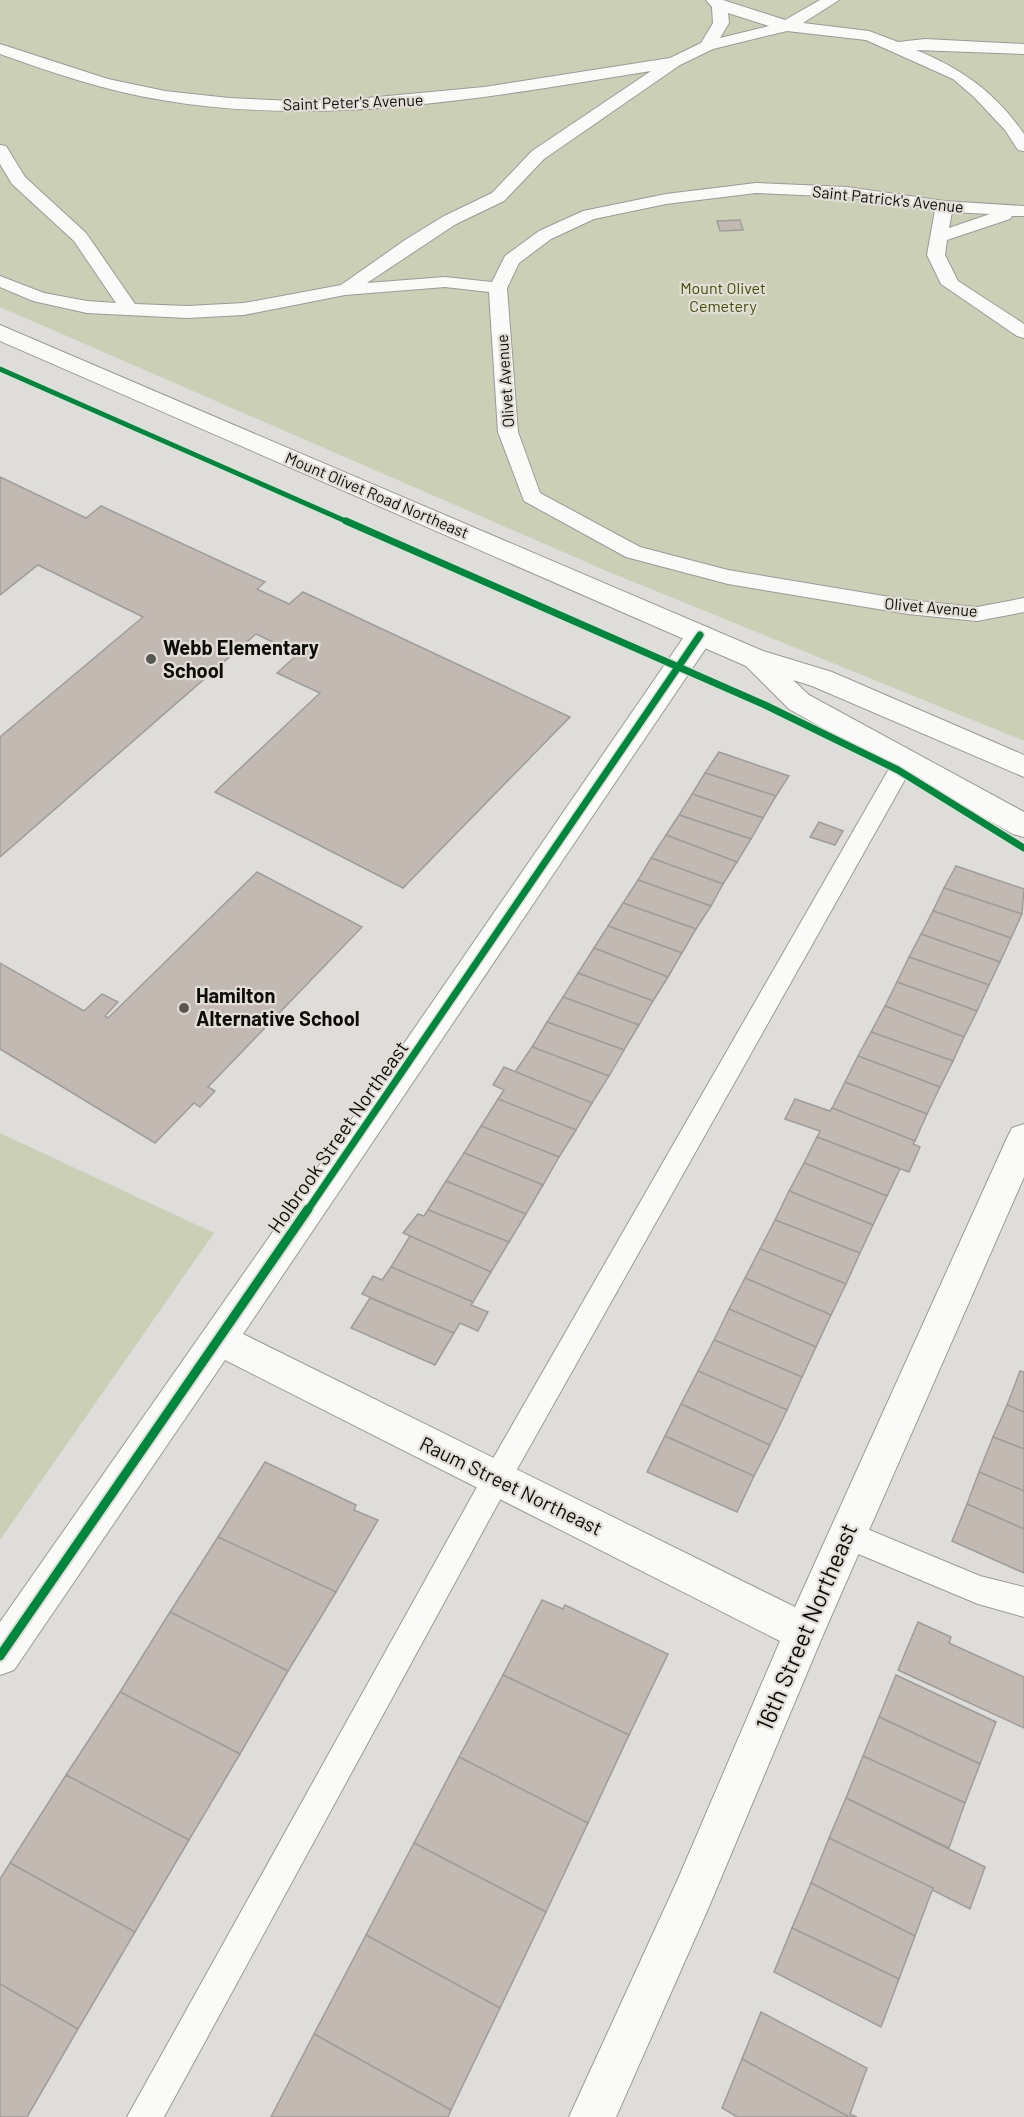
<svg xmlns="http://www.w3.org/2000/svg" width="1024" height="2117" font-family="Barlow,sans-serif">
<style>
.green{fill:#cbcfb6}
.building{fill:#c1b9b2;stroke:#9f9d9b;stroke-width:1.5}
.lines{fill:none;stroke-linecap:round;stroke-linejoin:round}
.service-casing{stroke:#9c9a97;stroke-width:2}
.minor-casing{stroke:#9c9a97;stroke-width:2}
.secondary-casing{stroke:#9c9a97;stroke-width:2}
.service{fill:#fafaf9;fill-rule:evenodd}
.minor{fill:#fafaf9;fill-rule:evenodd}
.secondary{fill:#fafaf9;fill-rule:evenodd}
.cycleway-far2-casing{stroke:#e2ded7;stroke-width:8}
.cycleway-far1-casing{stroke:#e2ded7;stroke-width:10}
.cycleway-casing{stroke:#e2ded7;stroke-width:13}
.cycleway-far2{stroke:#00873e;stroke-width:5}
.cycleway-far1{stroke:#00873e;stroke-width:7}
.cycleway{stroke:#00873e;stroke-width:9}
.poi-dot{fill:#575653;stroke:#e2ded7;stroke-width:2}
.labels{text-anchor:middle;stroke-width:4.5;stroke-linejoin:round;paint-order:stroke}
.far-street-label{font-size:16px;fill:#0e0d0a;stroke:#e2ded7}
.far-park-label{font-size:16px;fill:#444f04;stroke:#e2ded7}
.poi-label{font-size:20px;font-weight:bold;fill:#0e0d0a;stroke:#e2ded7;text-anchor:start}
.street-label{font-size:20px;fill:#0e0d0a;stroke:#e2ded7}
.near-street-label{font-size:24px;fill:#0e0d0a;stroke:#e2ded7}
</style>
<rect width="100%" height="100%" fill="#dfddda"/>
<g class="green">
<path d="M0,0H1024V741L609,572L0,307Z"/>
<path d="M0,1133L214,1233L0,1540Z"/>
</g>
<g class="building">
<path d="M740,220L743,230L720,231L717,221Z"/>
<path d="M0,477L86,518L101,506L265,582L257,589L289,604L303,592L570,717L403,888L215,792L320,693L277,673L298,654L256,634L0,857V737L143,617L38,565L0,595Z"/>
<path d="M719,752L789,776L776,796L705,773Z"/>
<path d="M705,773L776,796L763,818L692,794Z"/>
<path d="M692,794L763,818L751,839L679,815Z"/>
<path d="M679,815L751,839L737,862L666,835Z"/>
<path d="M819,822L843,831L835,845L810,837Z"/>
<path d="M666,835L737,862L723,884L651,858Z"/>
<path d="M651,858L723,884L711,906L638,880Z"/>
<path d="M956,866L1024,889L1022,914L944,888Z"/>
<path d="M257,872L362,927L208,1087L215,1091L200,1107L194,1103L155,1143L0,1049V963L84,1011L102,994L118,1002L105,1016L108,1018Z"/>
<path d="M638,880L711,906L696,929L623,903Z"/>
<path d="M944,888L1022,914L1011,938L933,911Z"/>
<path d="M623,903L696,929L682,953L608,926Z"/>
<path d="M933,911L1011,938L1000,962L921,934Z"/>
<path d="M608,926L682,953L668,977L594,948Z"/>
<path d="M921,934L1000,962L989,985L909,957Z"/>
<path d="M594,948L668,977L653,1001L578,973Z"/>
<path d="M909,957L989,985L977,1011L897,982Z"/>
<path d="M578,973L653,1001L639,1025L563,997Z"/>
<path d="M897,982L977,1011L964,1037L885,1006Z"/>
<path d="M563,997L639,1025L624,1050L547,1022Z"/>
<path d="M885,1006L964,1037L953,1061L871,1032Z"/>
<path d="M547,1022L624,1050L609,1076L532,1047Z"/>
<path d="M871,1032L953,1061L940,1087L858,1056Z"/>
<path d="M532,1047L609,1076L592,1103L515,1072Z"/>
<path d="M858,1056L940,1087L927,1114L845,1082Z"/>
<path d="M504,1067L592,1103L576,1130L498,1099L504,1090L493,1085Z"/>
<path d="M845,1082L927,1114L915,1141L832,1108Z"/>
<path d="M498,1099L576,1130L559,1157L481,1126Z"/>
<path d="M795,1099L830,1111L832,1108L915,1141L913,1144L920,1147L909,1172L817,1137L820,1131L785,1119Z"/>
<path d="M481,1126L559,1157L543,1185L464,1153Z"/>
<path d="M817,1137L900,1169L887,1196L804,1163Z"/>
<path d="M464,1153L543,1185L526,1214L446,1181Z"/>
<path d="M804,1163L887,1196L873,1225L789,1191Z"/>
<path d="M446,1181L526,1214L509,1242L428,1210Z"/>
<path d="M789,1191L873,1225L860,1253L775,1220Z"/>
<path d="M428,1210L509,1242L491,1272L403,1233L418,1214L424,1216Z"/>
<path d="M775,1220L860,1253L846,1284L760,1249Z"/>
<path d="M410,1236L491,1272L473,1302L391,1267Z"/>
<path d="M760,1249L846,1284L831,1315L745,1278Z"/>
<path d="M391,1267L473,1302L471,1305L488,1312L478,1331L460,1323L454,1333L362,1294L373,1276L382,1280Z"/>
<path d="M745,1278L831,1315L816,1347L729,1309Z"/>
<path d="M370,1298L454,1333L435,1365L351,1328Z"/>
<path d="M729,1309L816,1347L802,1377L714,1340Z"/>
<path d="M714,1340L802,1377L787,1410L698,1371Z"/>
<path d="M698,1371L787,1410L770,1445L681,1404Z"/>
<path d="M1020,1371L1024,1372V1412L1007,1405Z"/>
<path d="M681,1404L770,1445L754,1476L665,1436Z"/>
<path d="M1007,1405L1024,1412V1449L993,1437Z"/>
<path d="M665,1436L754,1476L737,1512L647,1472Z"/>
<path d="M993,1437L1024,1449V1491L979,1472Z"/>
<path d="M265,1462L356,1505L354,1510L378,1520L336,1592L218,1537Z"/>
<path d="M979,1472L1024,1491V1529L967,1504Z"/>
<path d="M967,1504L1024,1529V1573L952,1541Z"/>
<path d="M218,1537L336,1592L288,1671L170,1612Z"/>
<path d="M542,1600L563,1609L565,1605L668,1654L629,1735L503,1675Z"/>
<path d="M170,1612L288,1671L240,1754L120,1692Z"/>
<path d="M918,1622L951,1637L949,1643L1024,1677V1728L898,1670Z"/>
<path d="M503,1675L629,1735L588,1823L459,1757Z"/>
<path d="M896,1675L996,1722L980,1764L879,1717Z"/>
<path d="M120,1692L240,1754L189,1840L66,1775Z"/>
<path d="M879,1717L980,1764L965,1803L863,1756Z"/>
<path d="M863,1756L965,1803L949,1848L846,1798Z"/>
<path d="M459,1757L588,1823L546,1912L414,1843Z"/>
<path d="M66,1775L189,1840L135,1932L10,1863Z"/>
<path d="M846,1798L985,1867L970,1909L829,1838Z"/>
<path d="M829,1838L933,1888L915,1936L811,1883Z"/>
<path d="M414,1843L546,1912L500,2008L366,1935Z"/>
<path d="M10,1863L135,1932L78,2029L0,1984V1879Z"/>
<path d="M811,1883L915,1936L899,1979L792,1928Z"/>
<path d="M792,1928L899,1979L881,2027L774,1972Z"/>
<path d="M366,1935L500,2008L451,2110L314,2034Z"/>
<path d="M0,1984L78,2029L27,2117H0Z"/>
<path d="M761,2012L867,2068L850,2114L857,2117H849L742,2059Z"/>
<path d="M314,2034L451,2110L448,2117H271Z"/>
<path d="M742,2059L849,2117H737L722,2108Z"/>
</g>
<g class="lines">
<g class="service-casing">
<g id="service">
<path d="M706,0H723L785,20L820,0H839L803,23L869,31L898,42L925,39L1024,44V54L916,50C962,69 995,92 1024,134V151L1018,150L1005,130L974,97L953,79L866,40L787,31L713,49L680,65L544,159L504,201L456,224L367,283L445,277L492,282L505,256L539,231L583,211L666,194L756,183L847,187L944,201L1024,206V216H1012L1010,219L947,240L945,255L958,281L1024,324V338L1017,336L941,284L927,255L935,210L847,197L756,193L666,204L594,219L551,239L519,263L507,288L518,432L540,493L640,547L728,570L908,600L977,607L1024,598V612L977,621L908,614L728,584L626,557L524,501L498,432L489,292L445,287L345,295L244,315L187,318L87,313L33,301L0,287V276L44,293L87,301L116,303L74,241L12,184L0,164V145L6,146L25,177L86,233L135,304L187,306L244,303L341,285L405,240L444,216L492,193L532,151L651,71C490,97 324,128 162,100C106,91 53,73 0,54V44L108,79L165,91L229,98L293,101L356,99L484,87L670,58L701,43L713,23L712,7ZM728,13L769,26L720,38L729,23ZM952,212L990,214L949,228Z"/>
<path d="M905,752L913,754L916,760L507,1487L164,2117H127L487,1469L894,760L897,754Z"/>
<path d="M848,1521L980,1576L1024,1587V1617L978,1604L837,1545L833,1535L837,1525Z"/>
</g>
</g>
<g class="minor-casing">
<path id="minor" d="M700,626L710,628L714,635L710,642L243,1334L795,1607L1007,1138L1012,1128L1024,1124V1177L823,1635L708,1909L616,2117H569L678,1879L780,1641L225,1360L14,1670L0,1675V1622L372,1090L690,628Z"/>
</g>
<g class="secondary-casing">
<path id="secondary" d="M0,325L763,651L832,672L1024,755V777L812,686L793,680L809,695L1024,812V837L1013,834L789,709L746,666L0,341Z"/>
</g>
<use href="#service" class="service"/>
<use href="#minor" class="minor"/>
<use href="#secondary" class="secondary"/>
<g class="cycleway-far2-casing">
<path id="cycleway-far2" d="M0,369L350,523"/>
</g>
<g class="cycleway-far1-casing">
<g id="cycleway-far1">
<path d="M346,521L765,705L898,770L1024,848"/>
<path d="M307,1211L700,635"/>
</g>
</g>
<g class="cycleway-casing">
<path id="cycleway" d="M0,1656L308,1209"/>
</g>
<use href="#cycleway-far2" class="cycleway-far2"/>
<use href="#cycleway-far1" class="cycleway-far1"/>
<use href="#cycleway" class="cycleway"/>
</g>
<g class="poi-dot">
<circle cx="151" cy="659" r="6"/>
<circle cx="184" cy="1008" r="6"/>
</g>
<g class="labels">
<g class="far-street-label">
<text transform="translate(353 102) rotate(-2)" y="6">Saint Peter's Avenue</text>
<text transform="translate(888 199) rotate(6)" y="6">Saint Patrick's Avenue</text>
<text transform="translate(505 381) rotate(-94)" y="6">Olivet Avenue</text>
<text transform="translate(377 495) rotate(23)" y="6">Mount Olivet Road Northeast</text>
<text transform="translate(931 607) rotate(5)" y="6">Olivet Avenue</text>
</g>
<g class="far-park-label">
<text x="723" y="294">Mount Olivet<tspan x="723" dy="18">Cemetery</tspan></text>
</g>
<g class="poi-label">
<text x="163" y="655">Webb Elementary<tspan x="163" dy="23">School</tspan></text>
<text x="196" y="1003">Hamilton<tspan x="196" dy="23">Alternative School</tspan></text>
</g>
<g class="street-label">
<text transform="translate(338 1137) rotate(-55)" y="7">Holbrook Street Northeast</text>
<text transform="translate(511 1486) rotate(26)" y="7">Raum Street Northeast</text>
</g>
<g class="near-street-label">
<text transform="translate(807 1627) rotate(-67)" y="8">16th Street Northeast</text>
</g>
</g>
</svg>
